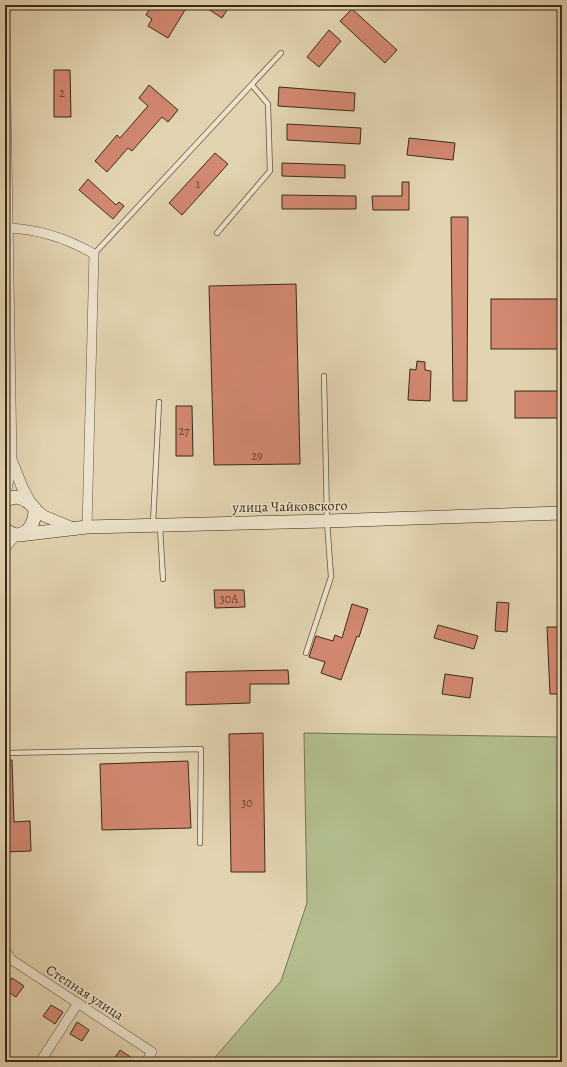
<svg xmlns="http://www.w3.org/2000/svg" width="567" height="1067" font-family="Alegreya,serif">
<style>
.green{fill:#b3bd8d;stroke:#767452}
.building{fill:#d38871;stroke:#3a2b16}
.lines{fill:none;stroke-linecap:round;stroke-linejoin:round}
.service-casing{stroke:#64553d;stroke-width:6}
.minor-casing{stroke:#64553d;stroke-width:10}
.tertiary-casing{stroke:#64553d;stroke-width:12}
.secondary-casing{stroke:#3a2b16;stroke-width:14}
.service{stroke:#ede3cc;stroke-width:4.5}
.minor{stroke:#ede3cc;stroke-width:9}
.tertiary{stroke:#ede3cc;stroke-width:11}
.secondary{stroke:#ede3cc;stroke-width:13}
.labels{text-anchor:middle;stroke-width:3;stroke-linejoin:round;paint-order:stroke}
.number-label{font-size:12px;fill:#60422d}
.street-label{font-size:14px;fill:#3a2b16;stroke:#ede3cc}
</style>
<rect width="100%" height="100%" fill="#e3d4b1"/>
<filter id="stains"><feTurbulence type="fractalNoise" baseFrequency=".005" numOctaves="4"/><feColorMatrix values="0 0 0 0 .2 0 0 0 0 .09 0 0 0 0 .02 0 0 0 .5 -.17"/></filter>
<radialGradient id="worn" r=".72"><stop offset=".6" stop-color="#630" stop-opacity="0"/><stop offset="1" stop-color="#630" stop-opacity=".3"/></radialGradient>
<path class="green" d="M304,733L562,737V1062H211L281,981L307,903Z"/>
<g class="building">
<path d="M152,5H188L168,38L148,26L152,19L146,15Z"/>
<path d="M202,5H230L222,18Z"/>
<path d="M352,9L397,50L385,63L340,21Z"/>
<path d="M329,30L341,41L319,67L307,57Z"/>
<path d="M54,70H70L71,117H54Z"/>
<path d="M149,85L178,110L168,122L162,117L132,151L128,148L107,172L95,161L117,135L120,138L148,106L139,98Z"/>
<path d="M279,87L355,93L354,111L278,106Z"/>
<path d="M287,124L361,128L360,144L287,140Z"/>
<path d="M409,138L455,143L453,160L407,155Z"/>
<path d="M215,153L228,164L182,215L169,203Z"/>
<path d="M282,163L345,165V178L282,176Z"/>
<path d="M88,179L116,205L119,202L124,206L113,219L79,190Z"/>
<path d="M402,182H409V210H373L372,196H402Z"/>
<path d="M282,195L356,196V209H282Z"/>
<path d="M451,217H468L467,401H453Z"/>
<path d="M296,284L300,464L214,465L209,286Z"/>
<rect x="491" y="299" width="71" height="50"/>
<path d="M417,361L425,362V370L431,371L430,401L408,400L410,369L416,370Z"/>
<rect x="515" y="391" width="47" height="27"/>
<path d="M176,406H192L193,456H176Z"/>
<path d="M214,590H244L245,607L215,608Z"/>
<path d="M497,602L509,603L507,632L495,631Z"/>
<path d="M352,604L368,609L359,637L357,636L341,680L321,673L325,662L309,657L316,636L333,641L335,635L342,638Z"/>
<path d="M438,625L478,636L474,649L434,638Z"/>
<path d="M547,627H562V694H550Z"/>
<path d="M288,670L289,684H250V703L186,705V672Z"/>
<path d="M445,674L473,678L470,698L442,694Z"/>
<path d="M263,733L265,872H231L229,734Z"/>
<path d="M5,760H12L14,822L30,821L31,851L5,852Z"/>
<path d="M188,761L191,828L102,830L100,764Z"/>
<path d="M12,978L24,986L16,997L5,990Z"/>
<path d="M51,1005L63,1012L55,1024L43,1016Z"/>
<path d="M77,1022L89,1030L82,1041L70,1034Z"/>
<path d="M120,1050L132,1058L129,1062H112Z"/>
</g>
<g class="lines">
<g class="service-casing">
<g id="service">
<path d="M217,233L270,171L268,104L252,85"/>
<path d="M94,254L281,53"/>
<path d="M153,523L159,402"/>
<path d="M160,527L163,579"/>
<path d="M306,653L331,577L327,521L324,376"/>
<path d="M5,753L201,749L200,843"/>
</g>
</g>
<g class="minor-casing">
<g id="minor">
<path d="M8,228C38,229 68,239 94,254L87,527"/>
<path d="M5,964L9,958L152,1052L146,1062"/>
<path d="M40,1062L78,1003"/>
</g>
</g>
<g class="tertiary-casing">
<g id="tertiary">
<path d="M5,98L11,460L5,496"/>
<path d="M12,462L23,489L31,504"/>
<path d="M35,509L44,516L73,528"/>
<path d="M5,547L15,535"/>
<path d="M5,951L9,958"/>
</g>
</g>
<g class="secondary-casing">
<g id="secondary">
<path d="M5,501C17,493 27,499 35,509C35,521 30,535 15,535L5,530"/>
<path d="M19,535L87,527L327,521L562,513"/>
</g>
</g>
<use href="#service" class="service"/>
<use href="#minor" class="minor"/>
<use href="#tertiary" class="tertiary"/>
<use href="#secondary" class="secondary"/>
</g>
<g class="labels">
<g class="number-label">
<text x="62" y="97">2</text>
<text x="198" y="188">1</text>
<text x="184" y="435">27</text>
<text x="257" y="460">29</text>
<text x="229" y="603">30А</text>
<text x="247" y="807">30</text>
</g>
<g class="street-label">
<text transform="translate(290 506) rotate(-1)" y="5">улица Чайковского</text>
<text transform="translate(85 992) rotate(33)" y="5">Степная улица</text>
</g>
</g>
<rect width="567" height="1067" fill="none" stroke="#e3d4b1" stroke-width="20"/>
<rect x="6" y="6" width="555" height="1055" fill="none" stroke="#3a2b16" stroke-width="2"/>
<rect x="10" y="10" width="547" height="1047" fill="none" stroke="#3a2b16"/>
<rect width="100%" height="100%" filter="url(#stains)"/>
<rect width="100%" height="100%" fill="url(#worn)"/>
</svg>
